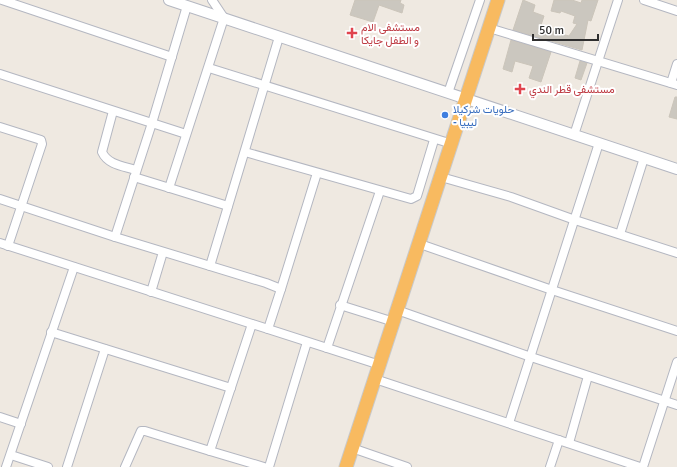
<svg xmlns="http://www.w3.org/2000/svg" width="677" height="467" font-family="Signika,Vazirmatn,sans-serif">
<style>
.building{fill:#cbc7bf;stroke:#cbc5ba}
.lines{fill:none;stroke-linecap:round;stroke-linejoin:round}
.minor-casing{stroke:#b4b7c1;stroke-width:10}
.tertiary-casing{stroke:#b4b7c1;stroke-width:12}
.trunk-casing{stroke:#c9c9c9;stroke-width:15}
.minor{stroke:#fff;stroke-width:8}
.tertiary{stroke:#fff;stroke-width:10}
.trunk{stroke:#f8ba60;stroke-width:13}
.health-dot{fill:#e0444e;stroke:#fff;stroke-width:1.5}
.shop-dot{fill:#3f7fe0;stroke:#fff;stroke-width:1.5}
.labels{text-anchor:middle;stroke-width:4;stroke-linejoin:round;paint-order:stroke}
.health-label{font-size:11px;fill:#be3a42;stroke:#fff;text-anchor:start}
.shop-label{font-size:11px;fill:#366cbe;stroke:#fff;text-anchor:start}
</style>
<rect width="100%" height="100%" fill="#efe9e1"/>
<g class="building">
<path d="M355,0H401L400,3L404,5L402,13L379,5L373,22L350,15Z"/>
<path d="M523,0L535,5L533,12L544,16L540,28L569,36L577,24L573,23L575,16L561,11L560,13L551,11L554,0H572L581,3L582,0H598L591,21L588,20L582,50L513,30Z"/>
<path d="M511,40L551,52L541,82L529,78L533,66L515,61L512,72L503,69Z"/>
<path d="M580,61L587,63L581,80L575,78Z"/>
<path d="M675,97H677V119L669,117Z"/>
</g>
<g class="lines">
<g class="minor-casing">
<g id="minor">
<path d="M2,0L172,57"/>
<path d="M644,0L677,11"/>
<path d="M489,28L677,85"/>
<path d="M209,68L452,144"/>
<path d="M0,74L186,134"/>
<path d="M671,83L677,64"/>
<path d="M448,93L480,0"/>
<path d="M113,111L102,152C108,165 123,166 136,170"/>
<path d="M0,127L41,140L42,144L8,246"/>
<path d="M574,135L618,0"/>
<path d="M245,152L411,199L417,196L434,140"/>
<path d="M134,177L228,206"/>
<path d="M441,177L511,197L575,220L677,253"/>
<path d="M169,188L224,18L212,0"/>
<path d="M0,199L115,237L266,283L281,289L268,329"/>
<path d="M620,234L644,158"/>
<path d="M115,237L152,123L187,6"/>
<path d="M0,243L380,365"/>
<path d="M420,244L552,290L677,331"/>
<path d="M210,266L279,37"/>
<path d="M281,289L317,173"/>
<path d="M151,292L163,252"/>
<path d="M340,305L394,322"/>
<path d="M397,310L531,357L677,405"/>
<path d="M51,332L231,388"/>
<path d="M327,348L380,191"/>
<path d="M375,379L640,467"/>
<path d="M0,417L21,424"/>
<path d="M509,423L599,143"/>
<path d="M569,443L588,376"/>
<path d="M352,448L407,467"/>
<path d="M210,451L264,467"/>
<path d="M11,455L48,467"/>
<path d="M6,467L74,267"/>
<path d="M67,467L105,349"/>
<path d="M125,467L141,431H145L210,451L252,324"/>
<path d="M269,467L307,342"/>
<path d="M550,467L559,440"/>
<path d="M643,467L677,362"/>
</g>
</g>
<g class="tertiary-casing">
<path id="tertiary" d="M169,0L677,169"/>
</g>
<g class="trunk-casing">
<path id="trunk" d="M346,467L498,0"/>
</g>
<use href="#minor" class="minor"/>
<use href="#tertiary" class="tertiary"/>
<use href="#trunk" class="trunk"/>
</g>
<g class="health-dot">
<path d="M350 27h4v4h4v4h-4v4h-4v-4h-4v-4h4z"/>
<path d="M518 83h4v4h4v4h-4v4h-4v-4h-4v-4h4z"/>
</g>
<circle class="shop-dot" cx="445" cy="115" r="4"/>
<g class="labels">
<g class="health-label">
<text x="361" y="31">مستشفى الام<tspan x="361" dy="13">و الطفل جايكا</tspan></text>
<text x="529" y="93">مستشفى قطر الندي</text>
</g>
<g class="shop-label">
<text x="453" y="113">حلويات شركيلا<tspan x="453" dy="13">- ليبيا</tspan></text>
</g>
</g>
<path d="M533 34v6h65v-6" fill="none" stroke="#2e2e2e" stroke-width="2"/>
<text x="539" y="34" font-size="12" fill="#2e2e2e" stroke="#ffffff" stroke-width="3" paint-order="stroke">50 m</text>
</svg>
